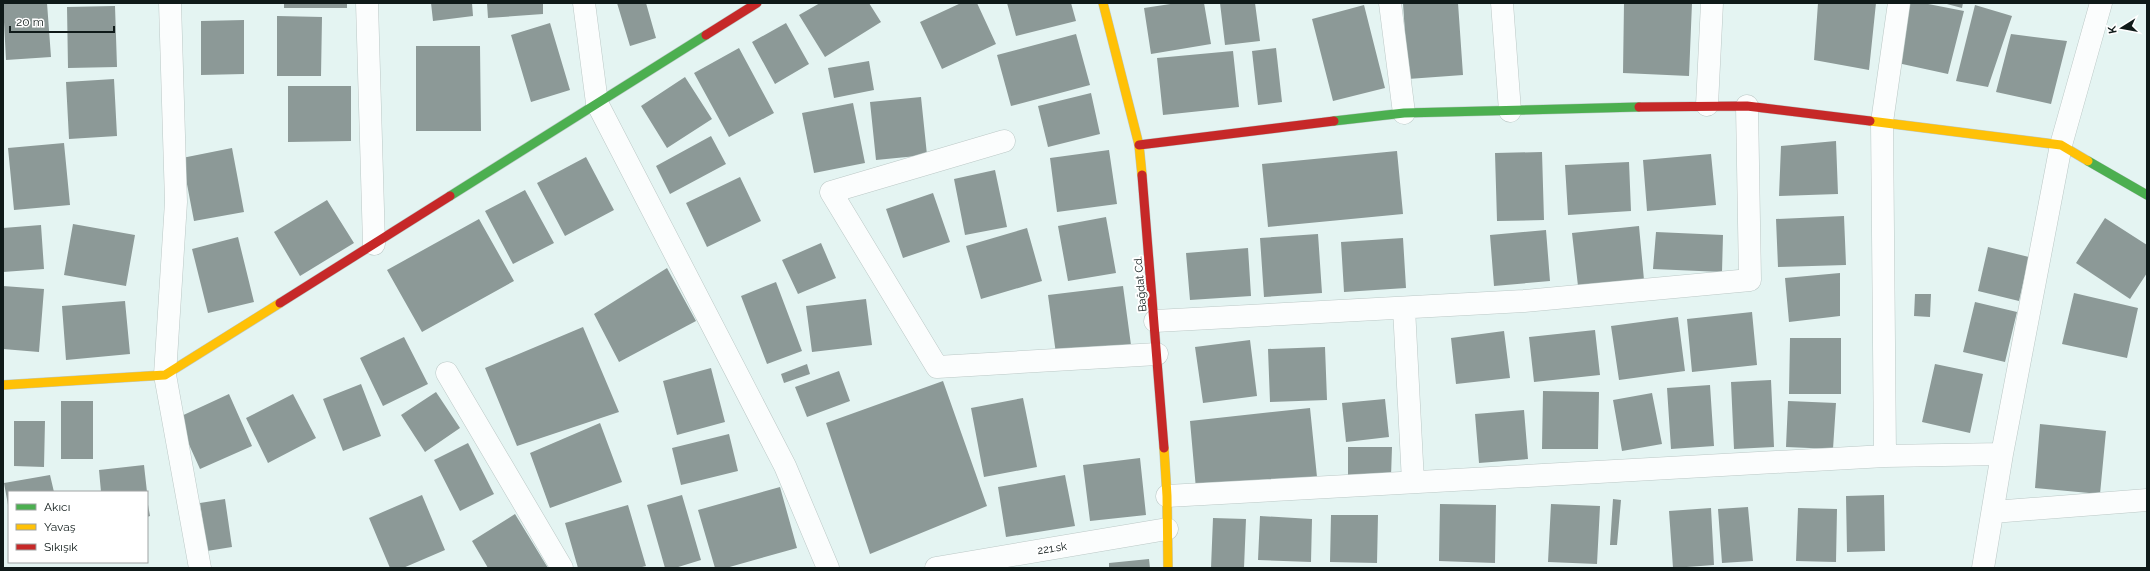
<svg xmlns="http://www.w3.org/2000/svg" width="2150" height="571" viewBox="0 0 2150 571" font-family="Raleway,sans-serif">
	<rect width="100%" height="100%" fill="#e4f4f2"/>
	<!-- building -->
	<path fill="#8c9997" d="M3 3H47L51 57 6 60Z
		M284 3H347V8H284Z
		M431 3H472L473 16 433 21Z
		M487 3H543V14L488 18Z
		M617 3H646L656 38 630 46Z
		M820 3H869L881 22 825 57 799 15Z
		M961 3H977L996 44 942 69 920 22Z
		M1007 3H1071L1076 21 1016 36Z
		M1177 3H1204L1211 44 1151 54 1144 8Z
		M1220 3H1255L1260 41 1225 45Z
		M1403 3H1458L1463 75 1408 79Z
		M1624 3H1692L1689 76 1623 73Z
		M1818 3H1876L1869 70 1814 60Z
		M1908 3H1923L1964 11 1948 74 1893 62Z
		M1943 3H1963L1962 8Z
		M1364 5 1385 88 1333 101 1312 19Z
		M1975 5 2012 16 1988 87 1956 81Z
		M115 6 117 67 68 68 67 7Z
		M277 16 322 17 321 76H277Z
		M244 20V74L201 75V21Z
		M550 23 570 90 531 102 511 35Z
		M786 23 809 64 775 84 752 42Z
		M1076 34 1090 85 1011 106 997 55Z
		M2011 34 2067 41 2051 104 1996 92Z
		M416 46H480L481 131H416Z
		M739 48 774 113 729 137 694 73Z
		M1276 48 1282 102 1258 105 1252 51Z
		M1233 51 1239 107 1163 115 1157 58Z
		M869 61 874 90 834 98 828 68Z
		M685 77 712 119 667 148 641 106Z
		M114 79 117 136 69 139 66 82Z
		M288 86H351V141L288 142Z
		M1091 93 1100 134 1048 147 1038 106Z
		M921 97 927 155 876 160 870 102Z
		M853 103 865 163 814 173 802 113Z
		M711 136 726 164 670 194 656 166Z
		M1836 141 1838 194 1779 196 1781 146Z
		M64 143 70 205 14 210 8 148Z
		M232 148 244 212 194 221 182 158Z
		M1109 150 1117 204 1057 212 1050 158Z
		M1397 151 1403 214 1268 227 1262 164Z
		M1542 152 1544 220 1497 221 1495 153Z
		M1711 154 1716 205 1647 211 1643 160Z
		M586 157 614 210 565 236 537 183Z
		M1629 162 1631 211 1568 215 1565 165Z
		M995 170 1007 227 965 235 954 179Z
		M740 177 761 221 707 247 686 203Z
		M525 190 554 243 513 264 485 211Z
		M933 193 950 242 903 258 886 209Z
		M327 200 354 243 300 276 274 232Z
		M1844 216 1846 265 1778 267 1776 219Z
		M1106 217 1116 273 1068 281 1058 226Z
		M2105 218 2147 245V273L2130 299 2076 263Z
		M479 219 514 281 422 332 387 270Z
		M73 224 135 235 126 286 64 275Z
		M41 225 44 269 3 272V228Z
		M1639 226 1644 280 1578 286 1572 233Z
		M1027 228 1042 281 981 299 966 246Z
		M1546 230 1550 281 1494 286 1490 235Z
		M1656 232 1723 235 1722 272 1653 269Z
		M1318 234 1322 293 1264 297 1260 238Z
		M238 237 254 302 208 313 192 249Z
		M1403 238 1406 288 1344 292 1341 242Z
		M821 243 836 278 798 294 782 260Z
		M1988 247 2029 257 2019 301 1978 291Z
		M1248 248 1251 296 1190 300 1186 253Z
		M667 268 696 321 619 362 594 314Z
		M1840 273V316L1789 322 1785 278Z
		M776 282 802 351 767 364 741 296Z
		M3 286 44 289 39 352 3 349Z
		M1123 286 1131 345 1056 354 1048 295Z
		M2074 293 2138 308 2127 358 2062 344Z
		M1915 294H1931L1930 317 1914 316Z
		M866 299 872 345 812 352 806 306Z
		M125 301 130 354 66 360 62 306Z
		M1975 302 2017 312 2005 362 1963 352Z
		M1752 312 1757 365 1692 372 1687 319Z
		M1678 317 1685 371 1619 380 1611 326Z
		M583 327 619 412 517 446 485 368Z
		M1595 330 1600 375 1534 382 1529 337Z
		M1504 331 1510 378 1456 384 1451 338Z
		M404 337 428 384 383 406 360 358Z
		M1790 338H1841V394H1789Z
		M1250 340 1257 396 1203 403 1195 347Z
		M1325 347 1327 400 1270 402 1268 349Z
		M807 364 810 374 784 383 781 374Z
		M1935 364 1983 374 1970 433 1922 422Z
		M711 368 725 422 677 435 663 381Z
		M839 371 850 401 807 417 795 387Z
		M1771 380 1774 447 1734 449 1731 382Z
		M943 381 987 506 870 554 826 423Z
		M361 384 381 436 343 451 323 399Z
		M1710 385 1714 446 1671 449 1667 388Z
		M1543 391 1599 392 1598 449H1542Z
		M436 392 460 428 425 452 401 415Z
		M1652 393 1662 444 1622 451 1613 400Z
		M229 394 252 446 200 469 177 418Z
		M293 394 316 438 268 463 246 418Z
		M1023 398 1037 467 984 477 971 408Z
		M1385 399 1389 437 1346 442 1342 403Z
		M61 401H93V459H61Z
		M1788 401 1836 403 1833 449 1786 447Z
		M1310 408 1317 477 1196 489 1190 421Z
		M1524 410 1528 459 1479 463 1475 414Z
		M14 421H45L44 467 14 466Z
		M600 423 622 482 550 508 530 453Z
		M2040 424 2106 431 2100 494 2035 488Z
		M729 434 738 471 681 485 672 448Z
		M468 443 494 494 460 511 434 460Z
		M1348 447H1392L1391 477 1348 476Z
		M1140 458 1146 515 1090 521 1083 465Z
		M144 465 147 492H101L99 470Z
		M50 475 54 492H9L8 505 4 483Z
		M1065 475 1075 526 1006 537 998 487Z
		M780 487 797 548 726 568H715L698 510Z
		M422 495 445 550 403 568H390L369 518Z
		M682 495 701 560 675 568H665L647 505Z
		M1884 495 1885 551 1847 552 1846 496Z
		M147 499 150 516 147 517Z
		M225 499 232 547 207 551 200 503Z
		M1613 499 1621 500 1617 545H1610Z
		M1440 504 1496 505 1495 563 1439 561Z
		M1551 504 1600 506 1597 564 1548 562Z
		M628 505 646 566 638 568H578L565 523Z
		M1748 507 1753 561 1722 563 1718 509Z
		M1711 508 1714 565 1673 568 1669 511Z
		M1798 508 1837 509 1836 562 1796 561Z
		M515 514 548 568H488L472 541Z
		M1331 515H1378L1377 563 1330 562Z
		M1260 516 1312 519 1311 562 1258 560Z
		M1213 518 1246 519 1244 568H1211Z
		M1149 559 1150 568H1109V563Z"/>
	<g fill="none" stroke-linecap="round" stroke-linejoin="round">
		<!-- street casing -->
		<g stroke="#bbc8c6" stroke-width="23">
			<path id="street" d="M170 3 176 202 165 375 200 568
				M367 3 374 244
				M584 3 597 103 785 466 828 568
				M1390 3 1404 113
				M1502 3 1510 111
				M1707 105 1712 3
				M1004 141 831 192 937 367 1157 354
				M1404 308 1413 482
				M1155 321 1524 301 1750 280 1747 106
				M447 373 562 568
				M1885 456 1882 122 1899 3
				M1167 496 1885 456 2002 454
				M1993 512 2147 500
				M936 568 1167 529
				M1983 568 2002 454 2061 145 2101 3"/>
		</g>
		<!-- fast casing -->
		<g stroke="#bbc8c6" stroke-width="10">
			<path id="fast" d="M1334 121 1404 113 1639 107
				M2088 161 2147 195
				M450 196 706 35"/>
		</g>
		<!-- slow casing -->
		<g stroke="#bbc8c6" stroke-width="10">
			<path id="slow" d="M1103 3 1139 145 1142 175
				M1870 121 2061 145 2088 161
				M3 385 165 375 280 303
				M1164 448 1167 496 1168 568"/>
		</g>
		<!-- jam casing -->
		<g stroke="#bbc8c6" stroke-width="10">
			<path id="jam" d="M706 35 757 3
				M1639 107 1747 106 1870 121
				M1139 145 1334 121
				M1142 175 1164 448
				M280 303 450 196"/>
		</g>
		<!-- street -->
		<use href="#street" stroke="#fbfdfd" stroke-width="22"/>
		<!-- fast -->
		<use href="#fast" stroke="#4caf50" stroke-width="9"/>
		<!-- slow -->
		<use href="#slow" stroke="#ffc107" stroke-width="9"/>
		<!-- jam -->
		<use href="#jam" stroke="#c62828" stroke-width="9"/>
	</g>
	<g text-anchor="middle" stroke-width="4" stroke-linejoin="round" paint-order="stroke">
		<!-- street labels -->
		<g font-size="11" fill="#0f1a19" stroke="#fff">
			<text transform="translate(1140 284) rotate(-95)" y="4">Bağdat Cd.</text>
			<text transform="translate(1052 548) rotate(-9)" y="4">221.sk</text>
		</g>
	</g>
	<!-- border -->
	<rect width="2150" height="571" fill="none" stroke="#0f1a19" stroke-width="8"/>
	<!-- legend -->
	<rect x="8" y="491" width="140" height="72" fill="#ffffff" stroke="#9fa3a3"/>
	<rect x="16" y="504" width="20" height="6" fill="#4caf50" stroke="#9fa3a3"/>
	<text x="44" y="511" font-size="12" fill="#0f1a19">Akıcı</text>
	<rect x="16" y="524" width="20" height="6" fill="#ffc107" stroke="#9fa3a3"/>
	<text x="44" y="531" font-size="12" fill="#0f1a19">Yavaş</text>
	<rect x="16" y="544" width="20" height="6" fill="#c62828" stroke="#9fa3a3"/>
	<text x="44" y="551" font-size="12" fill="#0f1a19">Sıkışık</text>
	<!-- north arrow -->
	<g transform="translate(2122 28) rotate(259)" stroke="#ffffff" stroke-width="3" paint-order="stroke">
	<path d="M0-3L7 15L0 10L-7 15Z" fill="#0f1a19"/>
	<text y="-6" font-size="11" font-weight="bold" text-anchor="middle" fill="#0f1a19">K</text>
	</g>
	<!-- scale -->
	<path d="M10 26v6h104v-6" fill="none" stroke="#0f1a19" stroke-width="2"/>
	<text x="16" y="26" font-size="12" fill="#0f1a19" stroke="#ffffff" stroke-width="3" paint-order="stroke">20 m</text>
</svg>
